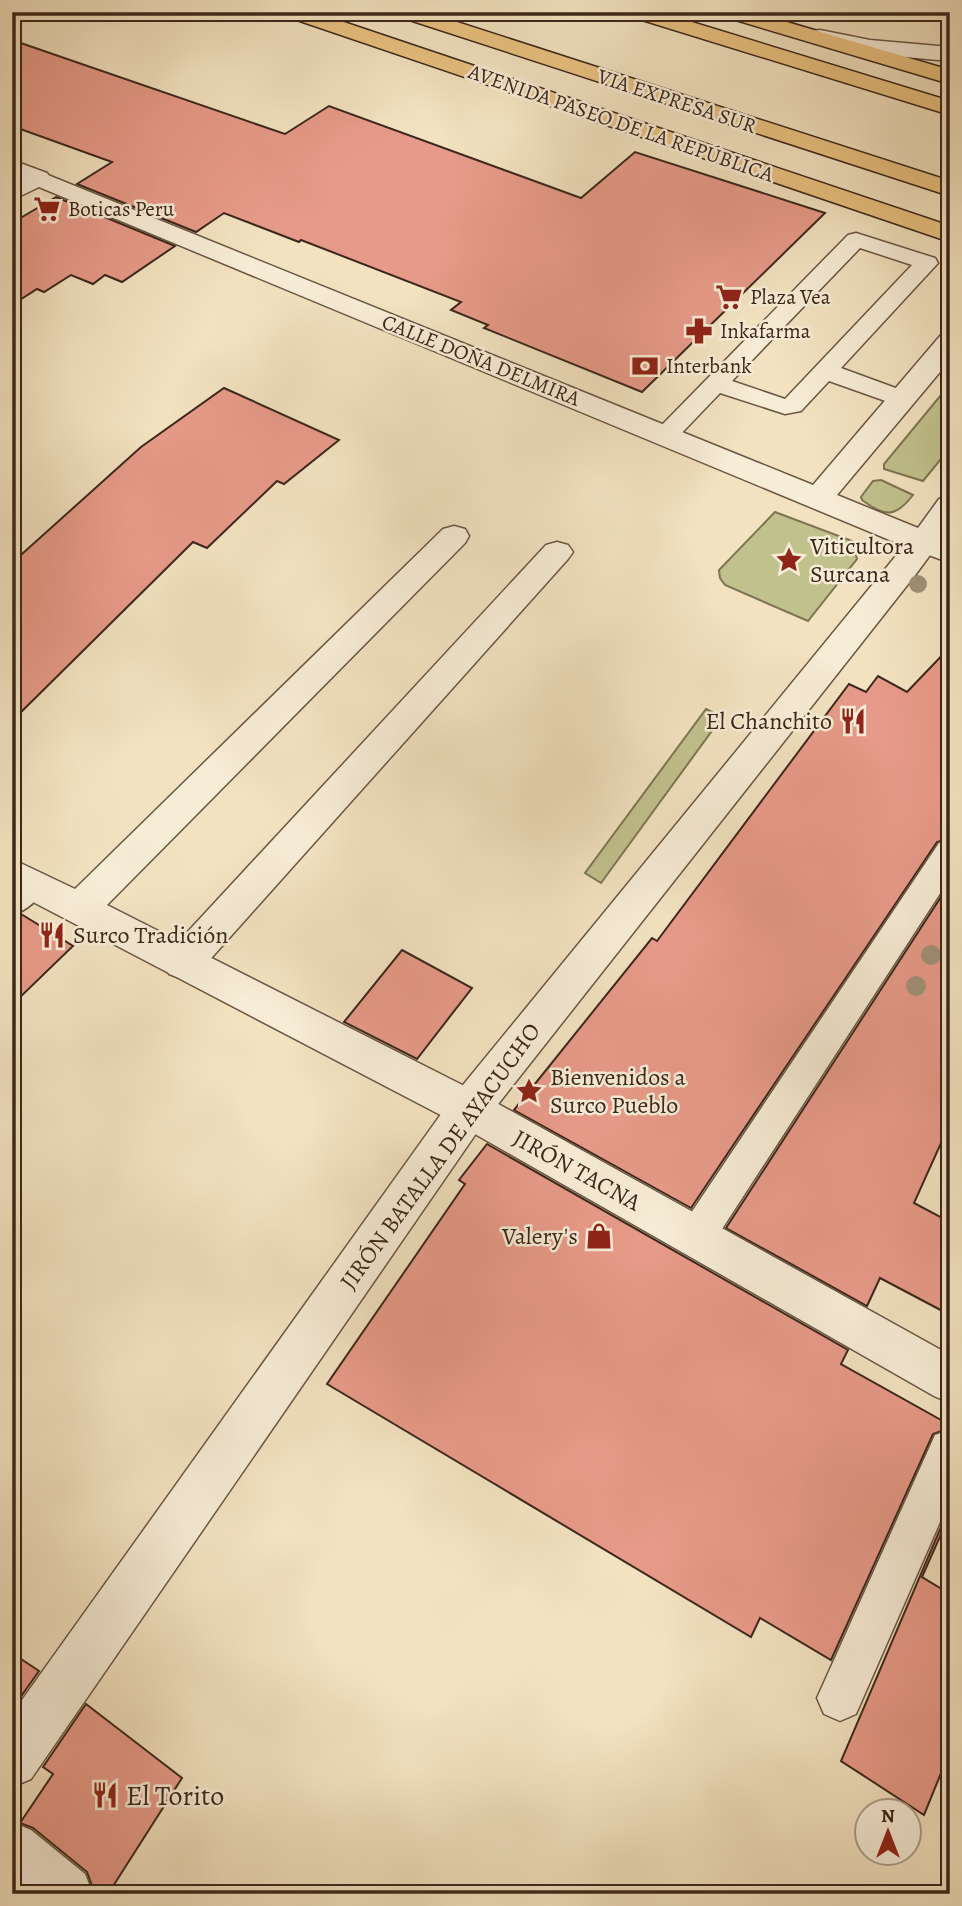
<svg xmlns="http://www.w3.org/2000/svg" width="962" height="1906" viewBox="0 0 962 1906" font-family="Alegreya,serif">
	<rect width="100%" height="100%" fill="#f2e2c0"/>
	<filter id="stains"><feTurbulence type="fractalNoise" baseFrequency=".00286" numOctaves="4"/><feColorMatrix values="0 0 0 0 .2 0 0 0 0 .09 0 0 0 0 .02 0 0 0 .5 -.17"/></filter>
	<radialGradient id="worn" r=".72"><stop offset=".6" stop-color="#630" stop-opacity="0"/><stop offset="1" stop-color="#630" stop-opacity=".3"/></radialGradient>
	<!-- green -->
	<path fill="#c1c18d" stroke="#7e7454" stroke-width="2" d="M950 384V448L923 481 884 469V464Z
		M881 480 913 495C896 517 886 518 862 500L861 497 873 481Z
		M775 512 852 541 857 559 808 621 725 585 720 578 719 570Z
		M706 709 722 717 601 883 585 873Z"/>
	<!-- building -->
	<path fill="#e79a89" stroke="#3c271b" stroke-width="2" d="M12 40 285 134 329 106 581 198 635 152 825 213 642 392 484 328 488 325 451 310 461 302 301 240 299 242 224 213 196 232 77 184 112 162 12 126Z
		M56 197 175 246 122 282 105 275 93 284 71 275 44 292 37 289 12 305V223Z
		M224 388 339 440 284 484 277 481 207 548 193 542 12 721V563L141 447Z
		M950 647V838L937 842 691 1208 514 1110 652 938 657 941 849 684 866 692 878 676 907 692Z
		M950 883V1123L914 1203 950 1222V1315L880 1278 867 1306 726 1228Z
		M21 914 73 946 12 1005V917Z
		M402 950 472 988 417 1059 344 1022Z
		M487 1144 848 1350 841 1364 950 1425V1428L933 1434 831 1660 760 1618 751 1637 327 1384 465 1184 459 1180Z
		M950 1506V1514L922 1577 950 1594V1751L924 1815 841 1761Z
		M12 1653 39 1671 12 1709Z
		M86 1704 182 1778 108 1894H95L87 1872 33 1828 20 1823 53 1774 43 1767Z"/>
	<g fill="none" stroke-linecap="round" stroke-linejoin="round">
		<!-- service casing -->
		<g stroke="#6a5644" stroke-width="3">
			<path id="service" d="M856 233 935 258 938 263 841 368 912 394 915 399 912 404 903 406 894 404 829 381 801 411 785 414 720 393 674 441 665 444 656 441 652 436 656 431 848 235ZM860 248 912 265 785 399 732 381Z
				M950 840V878L709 1249 696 1255 683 1249 677 1237 683 1225 939 843Z
				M31 871 42 875 47 884C40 898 28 910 12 915V882L20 875Z
				M950 1430V1499L856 1714 840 1721 824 1714 817 1698 935 1435Z"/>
		</g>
		<!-- pedestrian casing -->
		<g stroke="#6a5644" stroke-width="3">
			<path id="pedestrian" d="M557 542 568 545 573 552 568 559 197 974 183 979 169 974 164 963 169 952 546 545Z"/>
		</g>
		<!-- minor casing -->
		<g stroke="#6a5644" stroke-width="3">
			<path id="minor" d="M820 30 870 40 950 47V61L870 54 812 41 809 36 812 31Z
				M12 160 47 173 50 178 47 183 38 185 12 176Z
				M454 526 465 529 469 536 465 543 107 905 484 1096 950 1355V1403L934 1396 454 1122 12 891V859L75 889 443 529Z
				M924 532 950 541V563L913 549 909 542 913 535Z"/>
		</g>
		<!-- tertiary casing -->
		<g stroke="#6a5644" stroke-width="3">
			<path id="tertiary" d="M38 171 813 485 940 336 950 334V360L837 495 918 528 939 499 950 496V528L916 574 484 1122 31 1779 12 1787V1714L454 1096 904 546 39 187 12 200V183Z
				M12 1822 31 1830 85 1874 93 1894H22L12 1885Z"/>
		</g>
		<!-- primary casing -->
		<g stroke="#3c271b" stroke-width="3">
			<path id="primary" d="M282 12H314L950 226V242L285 16Z
				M719 12H753L950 70V84L722 16Z"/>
		</g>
		<!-- trunk casing -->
		<g stroke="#3c271b" stroke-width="3">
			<path id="trunk" d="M394 12H426L950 181V196L397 16Z
				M626 12H659L950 101V115L629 16Z"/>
		</g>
		<!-- service -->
		<use href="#service" fill="#f7ecd6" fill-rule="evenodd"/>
		<!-- pedestrian -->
		<use href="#pedestrian" fill="#f7ecd6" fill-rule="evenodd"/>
		<!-- minor -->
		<use href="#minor" fill="#f7ecd6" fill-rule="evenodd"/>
		<!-- tertiary -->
		<use href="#tertiary" fill="#f7ecd6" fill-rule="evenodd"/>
		<!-- primary -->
		<use href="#primary" fill="#e9c180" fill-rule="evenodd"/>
		<!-- trunk -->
		<use href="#trunk" fill="#e9c180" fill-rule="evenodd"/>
	</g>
	<!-- trees -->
	<g fill="#a09175">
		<circle cx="918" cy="584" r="9"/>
		<circle cx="931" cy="955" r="10"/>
		<circle cx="916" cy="986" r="10"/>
	</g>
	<!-- icons -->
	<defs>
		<g id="supermarket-bare" transform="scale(2.1)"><path d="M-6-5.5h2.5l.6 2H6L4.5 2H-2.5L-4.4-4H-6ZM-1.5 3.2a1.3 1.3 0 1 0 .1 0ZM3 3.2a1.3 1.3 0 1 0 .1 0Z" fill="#8f2418" stroke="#f7ecd6" stroke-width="2.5" paint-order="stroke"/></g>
		<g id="pharmacy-bare" transform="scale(2.1)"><path d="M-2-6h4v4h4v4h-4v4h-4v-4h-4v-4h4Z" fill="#8f2418" stroke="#f7ecd6" stroke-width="2.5" paint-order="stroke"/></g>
		<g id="bank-bare" transform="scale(2.1)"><path d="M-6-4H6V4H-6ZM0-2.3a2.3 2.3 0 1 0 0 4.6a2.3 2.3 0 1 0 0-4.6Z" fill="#8f2418" stroke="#f7ecd6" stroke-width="2.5" paint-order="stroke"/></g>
		<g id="sight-bare" transform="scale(2.1)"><path d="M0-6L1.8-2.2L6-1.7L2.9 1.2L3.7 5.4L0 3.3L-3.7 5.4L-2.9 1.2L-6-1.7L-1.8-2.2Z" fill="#8f2418" stroke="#f7ecd6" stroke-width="2.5" paint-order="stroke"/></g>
		<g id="restaurant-bare" transform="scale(2.1)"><path d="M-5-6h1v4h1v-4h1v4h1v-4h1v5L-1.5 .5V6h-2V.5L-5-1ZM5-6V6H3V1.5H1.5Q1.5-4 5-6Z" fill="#8f2418" stroke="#f7ecd6" stroke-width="2.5" paint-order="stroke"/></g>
		<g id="shop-bare" transform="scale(2.1)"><path d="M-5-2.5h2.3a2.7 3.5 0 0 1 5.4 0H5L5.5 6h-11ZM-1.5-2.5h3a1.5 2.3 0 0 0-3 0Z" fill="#8f2418" stroke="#f7ecd6" stroke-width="2.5" paint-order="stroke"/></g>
	</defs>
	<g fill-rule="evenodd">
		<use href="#supermarket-bare" x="47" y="209"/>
		<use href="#supermarket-bare" x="729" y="297"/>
		<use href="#pharmacy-bare" x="699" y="331"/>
		<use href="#bank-bare" x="645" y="366"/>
		<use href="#sight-bare" x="789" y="560"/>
		<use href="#restaurant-bare" x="853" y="721"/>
		<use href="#restaurant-bare" x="52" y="935"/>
		<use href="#sight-bare" x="529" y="1091"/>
		<use href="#shop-bare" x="599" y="1236"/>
		<use href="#restaurant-bare" x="105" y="1795"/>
	</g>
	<g text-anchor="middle" stroke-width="5" stroke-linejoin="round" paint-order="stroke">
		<!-- far-street labels -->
		<g font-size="21" fill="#3c271b" stroke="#f7ecd6">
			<text transform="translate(677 101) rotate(18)" y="7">VIA EXPRESA SUR</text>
			<text transform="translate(621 123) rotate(19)" y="7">AVENIDA PASEO DE LA REPÚBLICA</text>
			<text transform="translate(481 360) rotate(22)" y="7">CALLE DOÑA DELMIRA</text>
		</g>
		<!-- far-poi labels -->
		<g font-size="21" fill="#3c271b" stroke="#f7ecd6" text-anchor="start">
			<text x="68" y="216">Boticas Peru</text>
			<text x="750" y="304">Plaza Vea</text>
			<text x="720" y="338">Inkafarma</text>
			<text x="666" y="373">Interbank</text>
		</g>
		<!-- poi labels -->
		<g font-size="24" fill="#3c271b" stroke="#f7ecd6" text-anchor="start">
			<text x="810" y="554">Viticultora<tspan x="810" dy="28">Surcana</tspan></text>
			<text x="832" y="729" text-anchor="end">El Chanchito</text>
			<text x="73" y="943">Surco Tradición</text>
			<text x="550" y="1085">Bienvenidos a<tspan x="550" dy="28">Surco Pueblo</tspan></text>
			<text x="578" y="1244" text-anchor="end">Valery's</text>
		</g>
		<!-- street labels -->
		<g font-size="24" fill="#3c271b" stroke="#f7ecd6">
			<text transform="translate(440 1156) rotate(-54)" y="8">JIRÓN BATALLA DE AYACUCHO</text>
			<text transform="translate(577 1170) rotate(29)" y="8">JIRÓN TACNA</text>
		</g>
		<!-- near-poi labels -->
		<g font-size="28" fill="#3c271b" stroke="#f7ecd6" text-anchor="start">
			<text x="126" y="1805">El Torito</text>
		</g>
	</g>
	<!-- margin -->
	<rect width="962" height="1906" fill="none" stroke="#f2e2c0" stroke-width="42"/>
	<rect x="14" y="14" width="934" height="1878" fill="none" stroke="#3c271b" stroke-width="3.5"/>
	<rect x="21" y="21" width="920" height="1864" fill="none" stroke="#3c271b" stroke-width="2"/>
	<!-- north arrow -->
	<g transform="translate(888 1832)"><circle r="33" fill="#f7ecd6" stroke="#ac9d8b" stroke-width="2"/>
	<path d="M0-5L12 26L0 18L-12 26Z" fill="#8f2418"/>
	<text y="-10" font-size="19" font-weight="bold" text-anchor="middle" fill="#3c271b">N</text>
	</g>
	<rect width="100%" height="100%" filter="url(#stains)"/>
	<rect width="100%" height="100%" fill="url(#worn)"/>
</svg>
